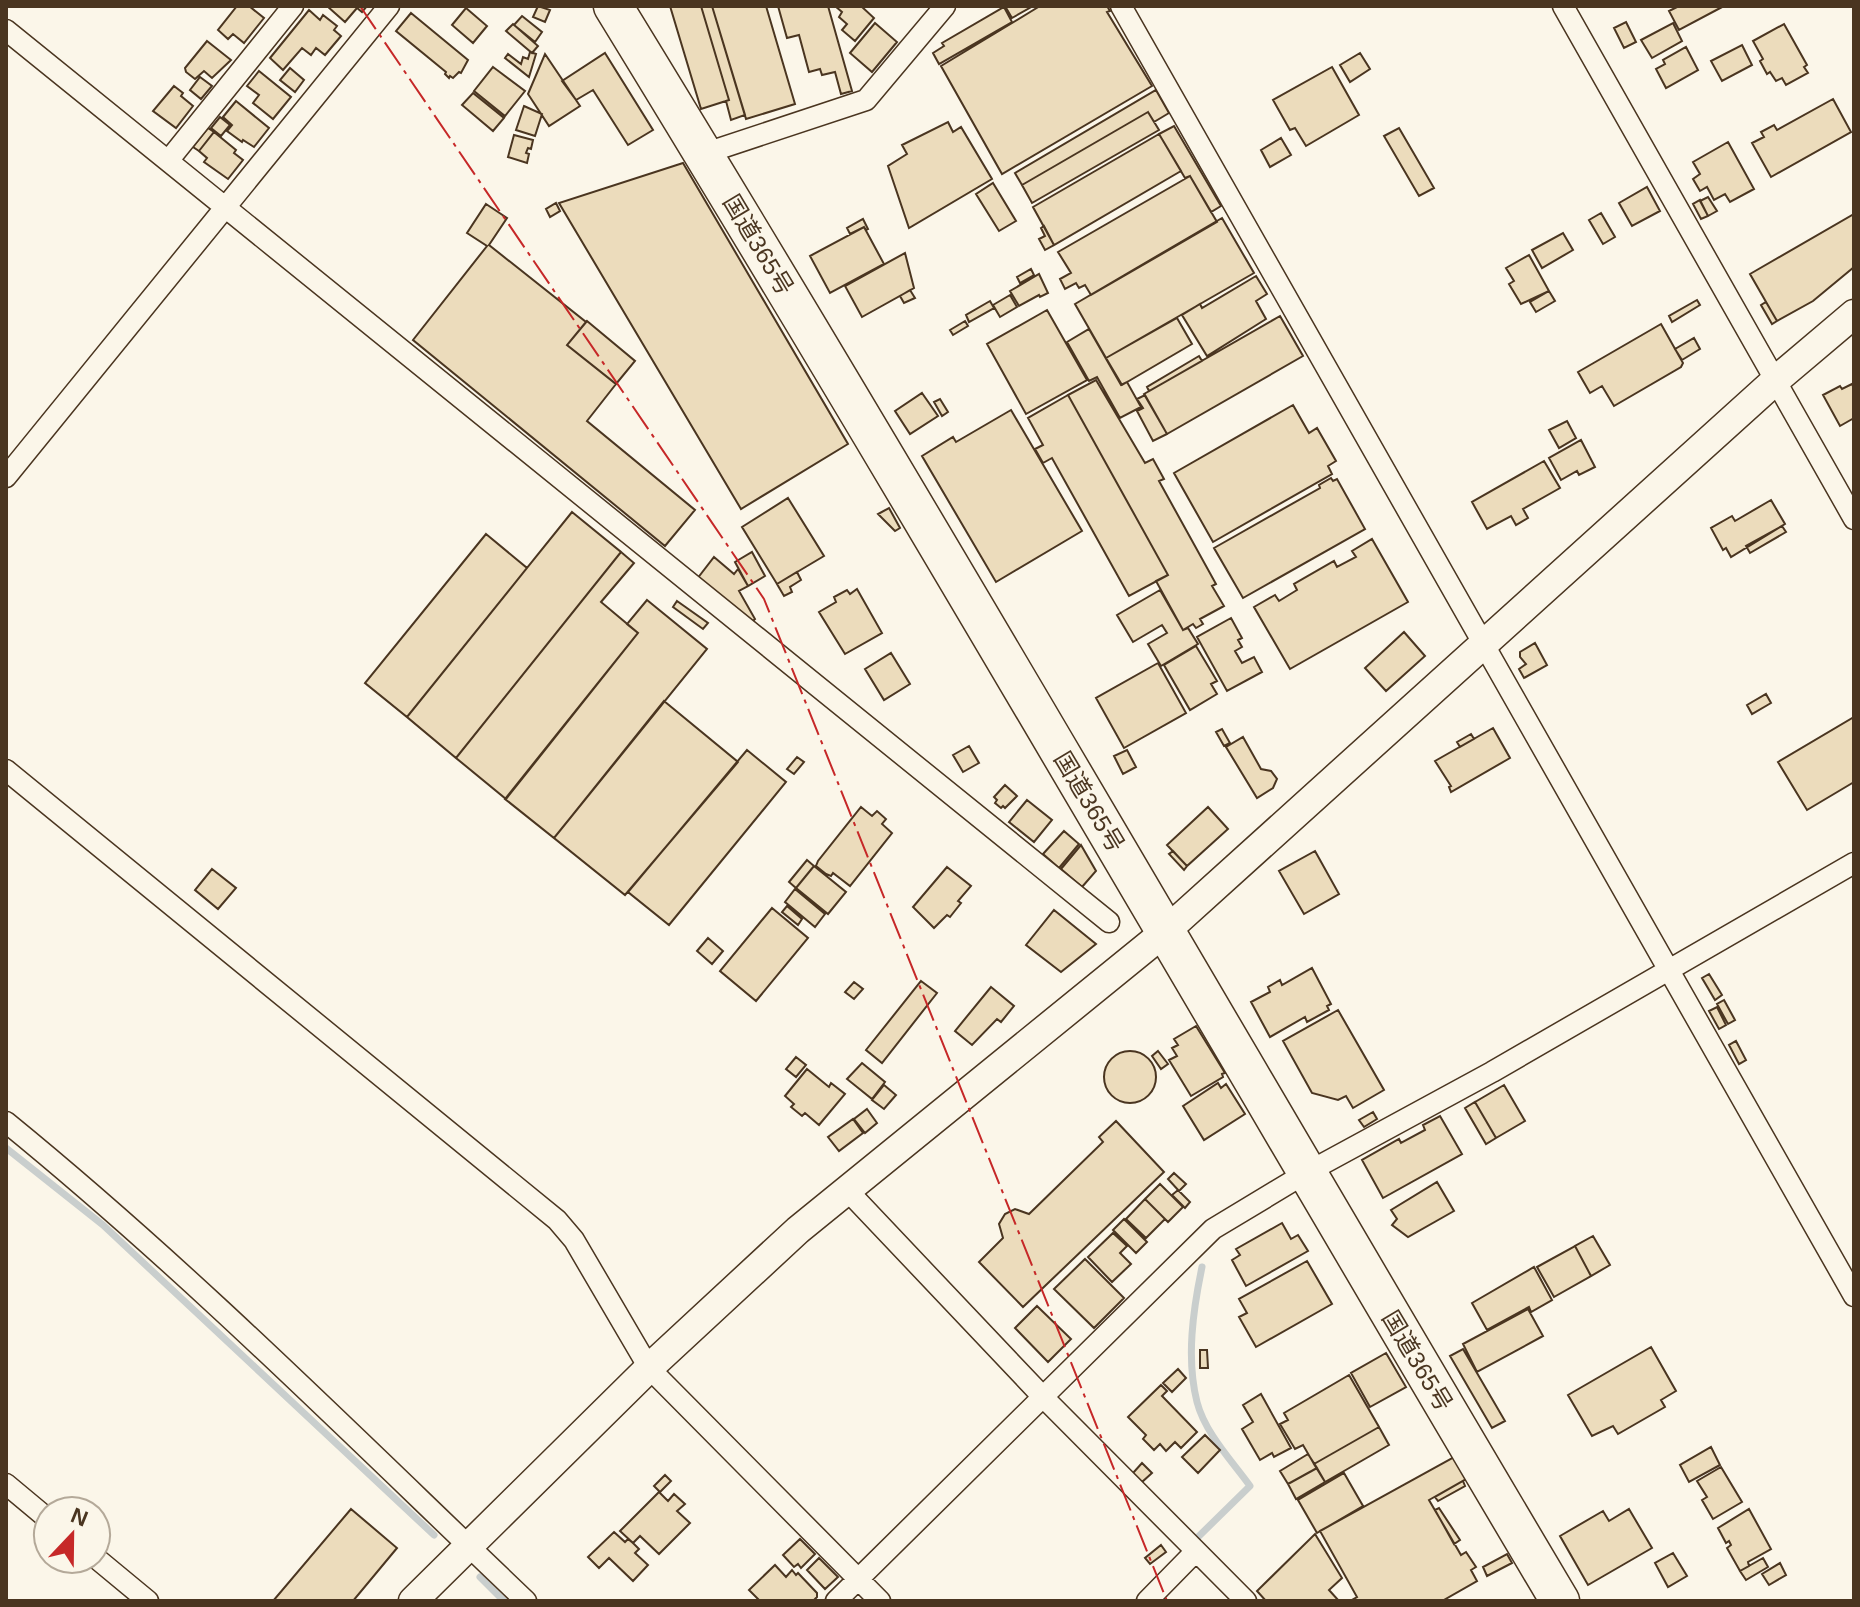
<svg xmlns="http://www.w3.org/2000/svg" width="1860" height="1607" viewBox="0 0 1860 1607" font-family="Arial,'Noto Sans JP',sans-serif">
	<rect width="100%" height="100%" fill="#fbf6e9"/>
	<g fill="none" stroke-linecap="round" stroke-linejoin="round">
		<!-- stream -->
		<path stroke="#c9cecd" stroke-width="7" d="M6 1148 103 1225 434 1535
			M1197 1538 1250 1486C1232 1461 1205 1433 1197 1402 1186 1359 1193 1310 1202 1267
			M480 1577 504 1601"/>
	</g>
	<!-- building -->
	<path fill="#ecdcbc" stroke="#4a3520" stroke-width="2" d="M237 6H249L264 18 244 43 233 34 228 39 218 30Z
		M327 6H367L362 12 357 8 345 22Z
		M538 6 550 10 545 22 533 17Z
		M670 6H701L729 100 701 109Z
		M701 6H712L745 115 731 120 726 101 729 100Z
		M712 6H766L795 104 746 119Z
		M778 6H828L852 91 841 94 835 72 822 75 820 69 809 72 799 35 787 38Z
		M835 6H861L874 18 855 41 842 30 847 24 839 17 842 12Z
		M1005 6H1033L1012 18Z
		M1040 6H1107L1110 11 1107 12 1152 86 1002 174 941 66Z
		M1679 6H1724L1679 30 1669 11Z
		M1004 7 1012 22 939 64 933 53 944 46 942 43Z
		M466 8 487 26 473 43 452 25Z
		M309 10 320 20 323 15 337 26 334 30 341 36 325 55 316 48 311 55 302 48 283 70 270 58Z
		M411 13 468 60 461 73 459 72 453 78 450 76 449 78 445 74 446 72 396 31Z
		M522 16 542 32 535 42 514 25Z
		M1626 22 1636 42 1624 48 1614 28Z
		M875 23 897 42 872 72 850 53Z
		M1673 23 1682 41 1652 58 1641 40Z
		M513 24 538 46 532 53 506 31Z
		M1784 24 1807 65 1804 67 1808 73 1786 85 1782 78 1776 81 1770 72 1767 74 1760 61 1763 59 1753 41Z
		M207 41 231 60 212 78 204 71 195 79 186 72 185 68Z
		M1742 45 1752 65 1722 81 1711 61Z
		M1686 47 1698 70 1666 88 1656 69 1665 64 1663 60Z
		M530 52 536 54 529 77 505 58 508 54 521 64 523 57 528 59Z
		M605 53 653 130 628 145 593 90 576 100 562 81Z
		M1360 53 1370 69 1350 82 1340 65Z
		M545 54 580 106 549 126 528 94Z
		M493 67 525 91 505 116 474 91Z
		M1332 67 1359 115 1306 146 1295 128 1290 130 1273 100Z
		M290 68 304 80 295 92 280 80Z
		M259 71 291 97 273 119 253 103 259 95 247 86Z
		M200 77 212 86 201 99 190 90Z
		M174 86 183 93 181 96 193 106 176 128 153 111Z
		M1156 90 1169 113 1154 122 1148 112 1022 185 1015 173Z
		M473 93 504 118 493 131 462 105Z
		M1833 99 1851 132 1771 177 1752 143 1764 137 1761 132 1774 125 1777 130Z
		M236 101 269 128 254 147 243 140 242 142 227 131 232 125 223 117Z
		M524 106 542 114 535 136 516 130Z
		M1148 112 1159 130 1032 203 1022 185Z
		M220 117 230 125 221 136 211 128Z
		M948 122 953 132 961 127 992 179 909 228 888 166 907 154 902 145Z
		M1174 126 1221 206 1211 212 1190 176 1185 178 1159 134Z
		M208 128 214 132 199 151 193 147Z
		M1399 128 1434 188 1419 196 1384 136Z
		M214 132 236 150 234 153 243 160 228 179 204 162 207 158 199 151Z
		M1159 134 1181 171 1054 245 1033 207Z
		M514 135 533 140 531 149 528 148 526 153 529 154 527 163 508 157Z
		M1281 138 1291 155 1270 167 1261 150Z
		M1728 142 1754 189 1730 202 1725 194 1714 200 1707 187 1700 191 1693 179 1700 174 1693 162Z
		M683 163 848 444 741 509 559 203Z
		M1190 176 1217 222 1091 295 1085 285 1079 288 1076 283 1065 289 1060 279 1071 273 1058 252Z
		M993 183 1016 221 999 231 976 194Z
		M1647 187 1660 211 1632 226 1619 203Z
		M1708 197 1717 211 1708 216 1700 201Z
		M1700 200 1708 216 1701 219 1693 204Z
		M556 203 560 211 550 217 546 209Z
		M486 204 507 218 489 245 586 322 567 345 616 384 587 421 695 510 665 546 413 340 487 246 467 233Z
		M1601 213 1615 237 1603 244 1589 220Z
		M1854 214V267L1813 301 1777 321 1750 274Z
		M1222 218 1254 273 1106 358 1075 304Z
		M863 219 868 229 866 230 864 227 850 234 847 228Z
		M1044 226 1054 245 1045 250 1039 239 1045 236 1041 228Z
		M864 227 884 264 830 293 810 256Z
		M1563 233 1573 250 1542 268 1532 250Z
		M905 253 914 288 862 317 845 286Z
		M1529 255 1549 291 1521 304 1509 284 1514 281 1506 268Z
		M1031 269 1034 275 1020 283 1017 277Z
		M1039 274 1048 293 1040 297 1039 295 1019 306 1010 291Z
		M1256 276 1267 294 1256 301 1266 319 1207 356 1182 315 1200 304 1202 308Z
		M910 290 915 298 904 303 900 296Z
		M1549 291 1555 301 1536 312 1530 302Z
		M1010 295 1017 307 1000 317 993 305Z
		M1697 300 1700 305 1672 322 1669 316Z
		M990 301 994 308 969 322 966 315Z
		M1766 302 1777 321 1772 324 1761 305Z
		M1047 310 1087 380 1026 414 987 344Z
		M1280 316 1303 356 1167 434 1144 394Z
		M1177 318 1192 344 1122 385 1106 358Z
		M587 321 635 361 616 384 567 345Z
		M965 321 968 326 953 335 950 330Z
		M1661 324 1683 363 1681 367 1614 406 1602 386 1590 393 1578 372Z
		M1089 329 1121 385 1127 382 1141 407 1120 418 1097 377 1089 381 1067 342Z
		M1694 338 1700 349 1682 360 1675 349Z
		M1199 356 1202 361 1149 391 1147 387Z
		M1096 380 1145 463 1153 459 1164 479 1159 481 1216 584 1212 586 1224 606 1200 619 1203 624 1196 628 1193 624 1183 630 1156 581 1168 575 1068 395Z
		M1852 384 1854 389V418L1840 426 1823 395 1840 386 1842 389Z
		M922 393 938 416 910 434 895 411Z
		M1068 395 1168 575 1129 596 1052 458 1043 463 1035 449 1043 445 1028 418Z
		M1145 395 1167 434 1153 441 1137 411 1143 408 1137 399Z
		M940 399 948 412 942 416 934 402Z
		M1293 405 1309 433 1317 428 1336 461 1328 466 1332 474 1213 542 1174 473Z
		M1011 410 1082 531 996 582 922 456 953 437 956 442Z
		M1567 421 1576 438 1559 448 1549 430Z
		M1581 440 1595 467 1579 475 1577 471 1561 480 1549 458Z
		M1544 461 1560 488 1523 509 1528 518 1516 525 1511 516 1487 529 1472 502Z
		M1331 478 1333 481 1337 479 1365 529 1243 598 1214 548 1320 488 1319 485Z
		M788 498 824 556 777 584 742 527Z
		M1771 500 1785 524 1731 557 1726 548 1723 550 1711 528 1732 516 1735 521Z
		M889 508 900 528 895 531 878 514Z
		M572 512 621 552 456 758 407 717Z
		M1782 526 1786 532 1750 553 1746 546Z
		M486 534 527 568 407 717 365 683Z
		M1372 539 1408 602 1290 669 1254 607 1275 595 1279 601 1297 590 1294 584 1334 561 1337 567 1356 557 1352 551Z
		M621 552 634 563 601 602 638 633 506 799 456 758Z
		M752 552 765 576 748 586 735 562Z
		M714 557 734 574 738 569 748 586 739 591 755 619 751 623 697 579Z
		M797 572 801 580 790 587 792 592 784 596 777 584Z
		M857 589 882 633 845 654 819 612 836 602 834 597 847 590 850 594Z
		M1160 590 1183 630 1188 628 1198 644 1161 666 1148 644 1167 633 1162 625 1133 642 1117 615Z
		M647 600 707 649 554 838 505 799 638 633 627 624Z
		M677 601 708 623 703 629 673 607Z
		M1231 618 1242 638 1238 640 1242 647 1235 651 1242 663 1254 657 1262 672 1227 691 1197 637Z
		M1404 632 1425 656 1386 691 1365 668Z
		M1535 643 1547 665 1524 678 1519 669 1526 664 1520 657V652Z
		M1196 646 1217 681 1211 684 1217 694 1190 710 1164 665Z
		M891 653 910 684 884 700 865 669Z
		M1158 663 1186 713 1124 748 1096 698Z
		M1766 694 1771 703 1752 714 1747 705Z
		M664 701 738 762 625 895 554 838Z
		M1854 717V782L1807 810 1778 762Z
		M1493 728 1510 758 1451 792 1449 787 1451 786 1435 761Z
		M1222 729 1230 743 1224 746 1216 732Z
		M1471 734 1474 739 1460 747 1457 742Z
		M1243 737 1261 769 1271 771 1277 779 1273 788 1257 798 1226 747Z
		M969 746 979 763 963 772 953 755Z
		M747 750 786 782 669 925 628 892Z
		M1127 750 1136 767 1123 774 1114 756Z
		M797 757 804 762 794 774 787 769Z
		M1005 785 1017 796 1005 808 1003 806 1001 808 995 803 997 800 994 797Z
		M1027 800 1052 820 1034 842 1009 822Z
		M861 807 872 816 877 811 886 819 882 824 892 833 850 886 833 873 831 876 826 874 816 866 818 861Z
		M1208 807 1228 829 1187 866 1167 845Z
		M1064 831 1079 844 1059 868 1043 854Z
		M1081 845 1096 871 1082 887 1061 869Z
		M1173 851 1187 866 1184 870 1169 854Z
		M1315 851 1339 894 1304 914 1279 871Z
		M807 860 814 866 796 888 789 882Z
		M814 866 846 892 828 914 796 888Z
		M947 867 971 886 958 901 961 903 950 917 947 915 934 928 913 907Z
		M212 869 236 888 218 909 195 890Z
		M795 889 825 914 815 927 785 902Z
		M787 906 802 919 798 925 782 912Z
		M772 908 808 938 756 1001 720 971Z
		M1054 910 1096 944 1061 972 1026 945Z
		M708 938 723 951 712 964 697 951Z
		M1312 968 1331 1004 1327 1006 1329 1010 1307 1022 1305 1017 1270 1037 1251 1002 1270 992 1268 987 1280 980 1282 985Z
		M1709 974 1722 995 1715 1000 1702 978Z
		M921 981 937 993 882 1063 866 1050Z
		M854 982 863 989 854 999 845 992Z
		M991 987 1014 1006 1001 1022 997 1019 972 1045 955 1031Z
		M1724 1000 1735 1020 1728 1024 1717 1004Z
		M1717 1007 1726 1025 1719 1029 1709 1011Z
		M1338 1010 1384 1090 1353 1108 1346 1096 1338 1100 1312 1093 1283 1041Z
		M1196 1026 1225 1073 1222 1074 1223 1077 1191 1096 1169 1060 1177 1056 1172 1048 1178 1045 1174 1039Z
		M1736 1041 1746 1060 1739 1064 1729 1045Z
		M1158 1051 1168 1064 1161 1069 1152 1056Z
		M1104 1077a26 26 0 1 1 52 0a26 26 0 1 1-52 0Z
		M796 1057 806 1065 796 1077 786 1069Z
		M862 1063 885 1082 872 1099 847 1079Z
		M807 1069 829 1087 831 1083 845 1094 819 1125 805 1113 802 1116 791 1107 794 1104 785 1096Z
		M1218 1083 1221 1088 1226 1084 1245 1114 1204 1140 1183 1106Z
		M884 1085 896 1095 884 1109 872 1100Z
		M1504 1085 1525 1121 1496 1138 1475 1102Z
		M1475 1102 1496 1138 1486 1144 1465 1108Z
		M867 1109 877 1123 865 1133 854 1119Z
		M1373 1112 1377 1119 1364 1127 1359 1120Z
		M1440 1116 1462 1154 1383 1198 1362 1160 1399 1139 1401 1143 1425 1130 1423 1125Z
		M853 1119 863 1133 839 1151 828 1137Z
		M1116 1121 1164 1172 1023 1307 979 1262 1003 1238 999 1224 1005 1214 1015 1209 1029 1214 1103 1142 1099 1137Z
		M1174 1173 1186 1184 1179 1191 1168 1179Z
		M1437 1182 1454 1211 1408 1237 1392 1225 1397 1219 1391 1210Z
		M1160 1184 1183 1207 1168 1222 1145 1199Z
		M1178 1190 1190 1202 1185 1208 1172 1195Z
		M1145 1199 1165 1219 1146 1238 1126 1219Z
		M1124 1219 1147 1242 1136 1253 1113 1230Z
		M1282 1223 1291 1239 1298 1235 1308 1251 1246 1286 1232 1260 1240 1255 1236 1249Z
		M1113 1233 1127 1246 1120 1253 1131 1264 1112 1282 1088 1257Z
		M1593 1236 1610 1265 1591 1276 1575 1246Z
		M1575 1246 1591 1276 1554 1297 1537 1267Z
		M1085 1259 1124 1298 1094 1328 1054 1289Z
		M1307 1261 1332 1304 1256 1347 1239 1317 1247 1313 1239 1299Z
		M1534 1267 1552 1300 1531 1312 1529 1307 1487 1330 1472 1303Z
		M1037 1306 1071 1339 1048 1362 1015 1328Z
		M1528 1309 1543 1336 1477 1372 1463 1344Z
		M1651 1347 1676 1391 1661 1400 1665 1407 1618 1434 1613 1426 1592 1436 1568 1395Z
		M1463 1349 1505 1421 1492 1428 1450 1356Z
		M1200 1350H1207L1208 1368H1200Z
		M1386 1353 1406 1387 1370 1407 1351 1373Z
		M1178 1369 1186 1378 1172 1392 1163 1383Z
		M1349 1375 1379 1427 1314 1464 1303 1445 1295 1449 1280 1424 1288 1420 1284 1413Z
		M1161 1385 1167 1391 1162 1396 1197 1432 1181 1448 1175 1442 1166 1451 1160 1444 1154 1450 1143 1439 1146 1435 1128 1417Z
		M1261 1394 1291 1448 1274 1457 1272 1453 1260 1460 1242 1429 1253 1422 1243 1405Z
		M1379 1427 1389 1445 1325 1482 1314 1464Z
		M1205 1435 1220 1450 1198 1473 1182 1457Z
		M1711 1447 1720 1465 1689 1482 1680 1465Z
		M1308 1454 1317 1468 1288 1484 1280 1471Z
		M1454 1457 1466 1479 1429 1500 1461 1555 1466 1552 1476 1567 1471 1570 1477 1581 1442 1601H1350L1357 1597 1320 1531Z
		M1142 1463 1152 1473 1142 1482 1133 1473Z
		M1721 1467 1742 1502 1713 1519 1702 1500 1707 1497 1697 1481Z
		M1317 1468 1325 1482 1296 1499 1288 1484Z
		M1344 1473 1363 1506 1317 1533 1298 1500Z
		M665 1475 671 1481 660 1492 654 1486Z
		M1463 1481 1465 1486 1438 1501 1435 1497Z
		M659 1492 668 1501 674 1494 685 1504 677 1511 690 1523 659 1554 640 1536 633 1543 620 1531Z
		M1439 1508 1460 1540 1454 1544 1435 1510Z
		M351 1509 397 1548 353 1601H273Z
		M1629 1509 1652 1548 1588 1585 1560 1536 1603 1511 1609 1521Z
		M1749 1509 1771 1549 1748 1562 1749 1566 1740 1571 1727 1548 1731 1545 1729 1541 1726 1543 1718 1528Z
		M614 1532 625 1542 628 1539 633 1543 639 1549 635 1553 648 1565 633 1581 609 1558 599 1568 588 1557Z
		M1315 1534 1342 1578 1329 1590 1339 1601H1266L1257 1591Z
		M800 1539 815 1554 801 1568 798 1564 794 1567 783 1555Z
		M1161 1545 1166 1552 1150 1564 1145 1558Z
		M1673 1553 1687 1576 1668 1587 1655 1563Z
		M1507 1554 1512 1563 1487 1576 1483 1567Z
		M819 1558 838 1577 825 1589 807 1570Z
		M1763 1558 1768 1567 1746 1580 1740 1571Z
		M1780 1563 1786 1575 1769 1585 1762 1574Z
		M775 1565 786 1577 792 1570 796 1575 798 1573 817 1593V1597L813 1601H760L749 1590Z"/>
	<g fill="none" stroke-linecap="round" stroke-linejoin="round">
		<!-- street casing -->
		<g stroke="#4a3520" stroke-width="23">
			<path id="street" d="M1121 6 1854 1296
				M1563 6 1854 519
				M6 30 1109 922
				M703 154 866 100 945 6
				M168 161 293 6
				M6 477 389 6
				M6 770 557 1220 574 1240 649 1368 880 1601
				M6 1122C189 1271 355 1438 526 1601
				M847 1190 1044 1398 1246 1601
				M6 1484 48 1519
				M96 1558 148 1601
				M836 1601 1213 1229 1306 1173 1492 1072 1854 863
				M1147 1601 1196 1551"/>
		</g>
		<!-- secondary casing -->
		<g stroke="#4a3520" stroke-width="31">
			<path id="secondary" d="M413 1601 649 1368 798 1230 1166 931 1776 380 1854 314"/>
		</g>
		<!-- highway casing -->
		<g stroke="#4a3520" stroke-width="41">
			<path id="highway" d="M613 6C936 533 1244 1069 1560 1601"/>
		</g>
		<!-- street -->
		<use href="#street" stroke="#fbf6e9" stroke-width="20"/>
		<!-- secondary -->
		<use href="#secondary" stroke="#fbf6e9" stroke-width="28"/>
		<!-- highway -->
		<use href="#highway" stroke="#fbf6e9" stroke-width="38"/>
		<!-- power -->
		<path stroke="#c62828" stroke-width="2" stroke-dasharray="28 6 4 6" stroke-linecap="butt" d="M360 6 764 599 1167 1601"/>
	</g>
	<g text-anchor="middle" stroke-width="6" stroke-linejoin="round" paint-order="stroke">
		<!-- street labels -->
		<g font-size="24" fill="#4a3520" stroke="#fbf6e9">
			<text transform="translate(758 245) rotate(59)" y="8">国道365号</text>
			<text transform="translate(1089 802) rotate(59)" y="8">国道365号</text>
			<text transform="translate(1417 1361) rotate(59)" y="8">国道365号</text>
		</g>
	</g>
	<!-- border -->
	<rect width="1860" height="1607" fill="none" stroke="#4a3520" stroke-width="16"/>
	<!-- north arrow -->
	<g transform="translate(72 1535) rotate(22)"><circle r="38" fill="#fbf6e9" stroke="#b4a999" stroke-width="2"/>
	<path d="M0-6L14 30L0 20L-14 30Z" fill="#c62828"/>
	<text y="-12" font-size="22" font-weight="bold" text-anchor="middle" fill="#4a3520">N</text>
	</g>
</svg>
